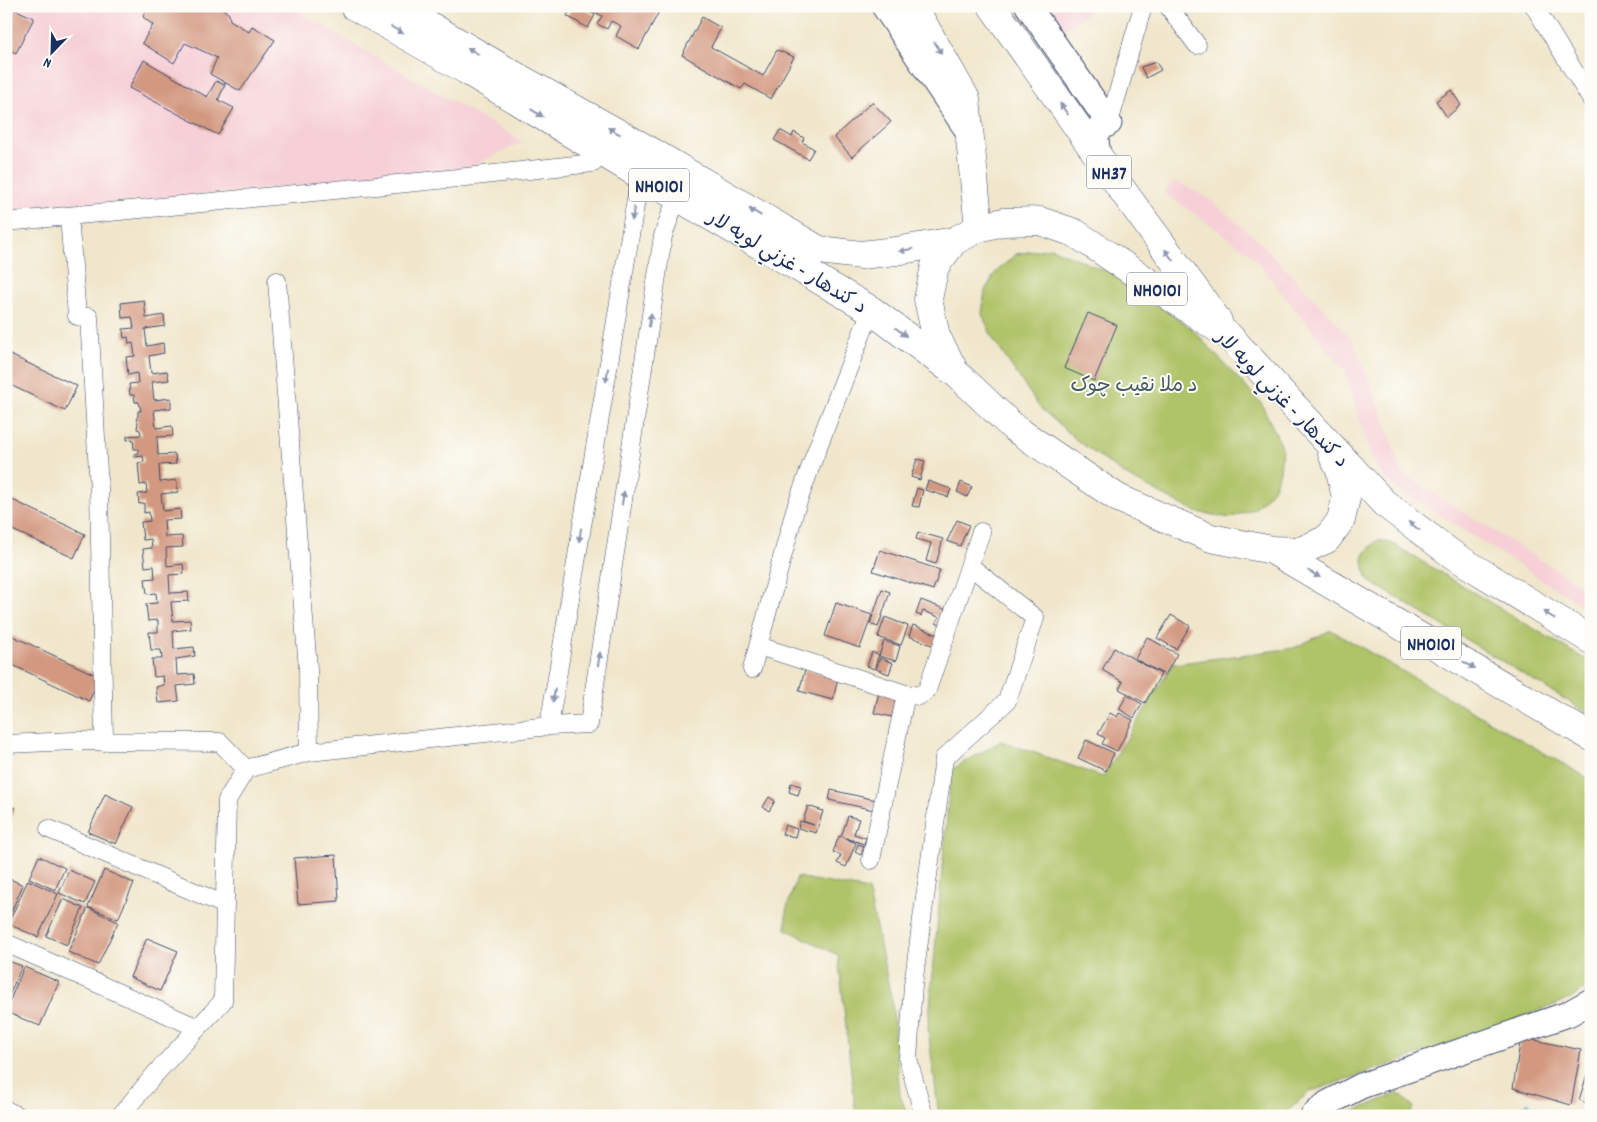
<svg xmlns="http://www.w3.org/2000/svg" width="1597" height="1122" viewBox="0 0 1597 1122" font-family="Dekko,'Playpen Sans Arabic',sans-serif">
	<rect width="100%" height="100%" fill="#fdfcf7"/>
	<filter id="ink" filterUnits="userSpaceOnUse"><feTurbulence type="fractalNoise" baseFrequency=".02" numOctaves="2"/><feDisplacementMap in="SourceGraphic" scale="10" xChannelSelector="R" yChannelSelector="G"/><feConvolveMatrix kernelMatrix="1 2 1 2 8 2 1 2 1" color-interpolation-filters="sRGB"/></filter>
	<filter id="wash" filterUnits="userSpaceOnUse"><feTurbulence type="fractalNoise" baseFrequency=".0096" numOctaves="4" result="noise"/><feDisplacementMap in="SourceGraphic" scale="20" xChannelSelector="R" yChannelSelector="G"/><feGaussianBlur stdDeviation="1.12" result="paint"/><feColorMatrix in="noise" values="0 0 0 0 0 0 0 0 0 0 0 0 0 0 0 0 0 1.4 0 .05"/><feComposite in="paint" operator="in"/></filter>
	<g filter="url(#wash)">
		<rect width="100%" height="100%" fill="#f0e6cb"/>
		<!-- built -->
		<path fill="#f6cfd7" d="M6 6H288L523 142 461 171 6 212Z
			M1049 6H1097L1065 29Z
			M1175 181 1208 198 1260 242 1353 340 1383 417 1402 473 1591 592V611L1385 480 1371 456 1345 371 1250 253 1163 192Z"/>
		<!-- green -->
		<path fill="#afc368" stroke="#657963" d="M1051 248 1113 274 1191 328 1261 403 1282 447 1280 472 1273 489 1256 508 1230 518 1197 512 1174 501 1125 475 1078 441 1040 408 993 339 982 314 985 290 996 272 1016 254Z
			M1378 540 1391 543 1591 663V715L1369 581C1360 560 1360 555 1378 540Z
			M1331 630 1591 780V986L1565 1001 1421 1054 1309 1092 1282 1116H939L928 1029 951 770 1001 741 1103 777 1173 664 1294 648Z
			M797 877 868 890 892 1001 900 1096 908 1116H856L838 955 786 929V911Z
			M1398 1093 1414 1107 1410 1116H1343Z"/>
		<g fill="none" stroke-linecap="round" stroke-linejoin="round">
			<!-- stream -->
			<path stroke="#51b1d0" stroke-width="4.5" d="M1587 1050 1591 1047
				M1515 1116 1528 1104"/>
		</g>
		<g id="blocks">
			<!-- building -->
			<path fill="#d39880" d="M6 6H16L14 9 34 18 16 53 6 48Z
				M149 6H219L229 14 230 20 249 32 252 26 275 40 240 91 210 74 217 58 207 53 185 43 174 63 142 43 153 25 143 17Z
				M573 6H578L595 15 588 28 567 16Z
				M585 6H662L639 49 616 36 621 26 611 21 607 29 597 24 602 16Z
				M702 17 721 28 711 47 763 76 777 50 794 57 771 99 745 84 741 89 682 55Z
				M144 60 207 97 216 81 225 85 218 100 234 108 218 135 129 88Z
				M1156 62 1161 70 1146 78 1141 67Z
				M1451 90 1461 105 1447 117 1436 101Z
				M872 102 891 122 852 157 834 137Z
				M780 130 792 137 794 132 804 138 802 142 814 149 808 159 774 140Z
				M144 300 146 318 164 315 165 326 145 329 147 346 163 343 164 353 149 356 151 373 167 371 169 380 152 382 154 400 171 398V408L154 410 156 428 172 426 173 436 157 437 158 455 175 454 176 464 159 465 160 482 176 480 178 492 161 494 163 511 180 509 181 519 164 520 165 537 182 536 183 547 166 548 167 566 183 564 184 574 169 575 170 593 188 592 189 601 171 602 173 621 190 620 191 629 173 631 174 649 194 647 195 656 176 659 177 675 194 674 195 684 177 686 179 701 158 703 156 687 164 685 163 676 154 677 152 659H162L161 650H151L149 632H158V620L148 621 146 604 157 603 156 593 147 594 145 579 155 578 154 566 145 567 143 549 152 548 151 539 143 540 141 522 150 521 149 512 144 513V503L139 504 138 494 147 493 146 484 140 485 138 463 144 462 143 456 134 457V454L139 453 138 449H134L133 439 127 440V436L141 435 140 430 137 429 138 422 136 420 138 416V411H141L139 402H135L134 395H130L129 384 138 383 137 373 128 375 126 357 135 356 133 343 129 344 128 337 124 338 123 329 134 328 132 317 122 318 121 303Z
				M1088 313 1117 325 1094 381 1064 368Z
				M6 353 77 386 65 411 6 383Z
				M917 459 925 461 920 480 911 477Z
				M928 481 951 489 948 497 925 490Z
				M961 482 972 487 967 497 957 492Z
				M917 488 923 490 919 507 912 506Z
				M6 497 85 534 74 558 6 527Z
				M957 520 969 525 960 546 947 541Z
				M918 532 943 539 936 564 926 561 931 543 916 539Z
				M880 550 940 570 933 590 873 571Z
				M882 589 890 592 878 627 870 624Z
				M921 600 947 610 941 625 936 623 939 617 923 611 921 616 916 614Z
				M836 603 872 615 860 648 825 636Z
				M1171 615 1190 626 1176 649 1157 638Z
				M885 617 908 626 901 645 878 637Z
				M913 625 938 635 934 646 909 636Z
				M6 633 100 677 89 701 6 662Z
				M1147 637 1177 654 1165 675 1135 659Z
				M884 641 900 646 896 661 879 656Z
				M1114 648 1161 674 1145 703 1119 689 1123 682 1102 670Z
				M872 652 879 655 874 669 867 666Z
				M880 658 893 663 889 674 876 669Z
				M805 670 838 678 833 700 799 691Z
				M879 692 897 695 892 717 874 713Z
				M1127 695 1142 704 1134 718 1119 709Z
				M1110 713 1117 717 1119 713 1133 720 1117 751 1102 744 1105 738 1098 734Z
				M1086 740 1114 753 1106 771 1078 758Z
				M791 783 801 786 798 795 789 792Z
				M831 790 876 800 874 810 829 800Z
				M105 794 133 807 116 844 88 832Z
				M769 797 775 801 769 811 763 807Z
				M6 804 15 808 6 830Z
				M808 806 823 811 816 833 798 828 800 821 814 825 803 821Z
				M848 816 859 819 854 834 866 838 864 844 843 837 856 843 846 867 837 863 841 855 833 852 839 836 841 837Z
				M785 825 797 829 795 837 782 834Z
				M858 844 864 846 861 855 855 852Z
				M336 855 339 901 298 904 294 858Z
				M39 856 65 868 55 890 29 878Z
				M69 870 95 882 85 904 59 893Z
				M104 870 134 883 118 919 88 907Z
				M6 877 23 885 6 923Z
				M28 880 58 894 38 937 8 924Z
				M63 899 83 908 67 945 46 936Z
				M88 908 118 922 98 965 68 952Z
				M147 938 178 951 160 991 130 977Z
				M6 960 22 966 6 1002Z
				M24 967 59 982 40 1026 6 1012V1009Z
				M1521 1037 1581 1050 1571 1105 1513 1088Z
				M1590 1065H1591V1105L1579 1100Z"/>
		</g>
	</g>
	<g filter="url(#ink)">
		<use href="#blocks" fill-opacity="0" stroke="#3b4a6e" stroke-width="1"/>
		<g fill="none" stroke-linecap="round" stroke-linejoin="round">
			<!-- street casing -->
			<g stroke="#3b4a6e" stroke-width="19">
				<path id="street" d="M1168 6 1197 45
					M1534 6 1591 99
					M1109 123 1143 6
					M69 216 77 316 89 317 99 489 104 742
					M6 222 448 179 593 163 604 153
					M277 281 308 669 309 752
					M759 646 906 694 919 696 927 690 981 532
					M752 669 795 510 814 457 871 310
					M549 726 640 175 643 168
					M6 744 74 741 220 742 246 769
					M49 829 225 905
					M871 860 906 694
					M6 943 198 1028
					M6 1110 18 1116
					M120 1116 156 1073 223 1001 227 800 246 769 309 752 549 726 589 724 663 236 677 196
					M924 1116 908 1059 913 985 944 758 1007 701 1035 618 970 566"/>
			</g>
			<!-- secondary casing -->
			<g stroke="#3b4a6e" stroke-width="27">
				<path id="secondary" d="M884 6 970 134
					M1028 6 1109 123 1095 132 1098 156
					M1313 1116 1328 1103 1361 1086 1568 1014 1591 1001"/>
			</g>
			<!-- highway casing -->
			<g stroke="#3b4a6e" stroke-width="29">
				<path id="highway" d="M354 6 466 70 640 175 871 310 957 374 1014 428 1118 498 1211 538 1272 550 1591 737
					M396 6 514 75 652 152 819 250 861 255 896 251 954 241 979 228 1003 222 1040 221 1075 233 1229 336 1384 503 1453 555 1591 640
					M913 6 966 99 979 228
					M992 6 1115 180 1218 321
					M952 366 936 336 928 299 935 266 954 241
					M1272 550 1301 551 1327 539 1341 520 1346 498 1340 470 1332 454"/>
			</g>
			<!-- street -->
			<use href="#street" stroke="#fff" stroke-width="18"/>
			<!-- secondary -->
			<use href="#secondary" stroke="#fff" stroke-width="25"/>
			<!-- highway -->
			<use href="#highway" stroke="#fff" stroke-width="28"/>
		</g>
		<!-- one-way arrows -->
		<defs><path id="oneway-solid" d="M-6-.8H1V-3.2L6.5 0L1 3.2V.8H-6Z" transform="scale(1.25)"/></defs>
		<g fill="#8d97ae">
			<use href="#oneway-solid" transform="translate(397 30) rotate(30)"/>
			<use href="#oneway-solid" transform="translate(938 48) rotate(60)"/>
			<use href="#oneway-solid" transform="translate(473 51) rotate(-150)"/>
			<use href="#oneway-solid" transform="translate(1064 109) rotate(-125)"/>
			<use href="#oneway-solid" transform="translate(537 113) rotate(31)"/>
			<use href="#oneway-solid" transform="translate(614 131) rotate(-151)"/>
			<use href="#oneway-solid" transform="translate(755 212) rotate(-149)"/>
			<use href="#oneway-solid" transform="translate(633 214) rotate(99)"/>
			<use href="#oneway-solid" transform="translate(906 250) rotate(170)"/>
			<use href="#oneway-solid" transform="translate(1169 255) rotate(-126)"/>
			<use href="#oneway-solid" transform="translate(650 320) rotate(-81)"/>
			<use href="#oneway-solid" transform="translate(901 332) rotate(37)"/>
			<use href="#oneway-solid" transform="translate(607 375) rotate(99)"/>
			<use href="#oneway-solid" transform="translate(623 498) rotate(-81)"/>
			<use href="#oneway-solid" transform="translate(1414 526) rotate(-143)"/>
			<use href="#oneway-solid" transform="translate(580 535) rotate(99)"/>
			<use href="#oneway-solid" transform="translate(1314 574) rotate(30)"/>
			<use href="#oneway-solid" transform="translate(1549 615) rotate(-148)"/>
			<use href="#oneway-solid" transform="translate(599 659) rotate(-81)"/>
			<use href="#oneway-solid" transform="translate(1469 665) rotate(30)"/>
			<use href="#oneway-solid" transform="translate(554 695) rotate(99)"/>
		</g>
	</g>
	<g text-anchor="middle" stroke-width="4" stroke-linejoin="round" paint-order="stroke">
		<!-- shield labels -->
		<g fill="#fdfcf7" stroke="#5f6c8c" stroke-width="1">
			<rect x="1086.5" y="155.5" width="45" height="33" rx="4"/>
			<rect x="629" y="168.5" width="60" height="33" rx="4"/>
			<rect x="1127" y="272.5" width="60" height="33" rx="4"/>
			<rect x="1401" y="626.5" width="60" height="33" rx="4"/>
		</g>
		<g font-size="19" font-weight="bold" fill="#1b2f5e">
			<text x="1109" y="179">NH37</text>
			<text x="659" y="192">NH0101</text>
			<text x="1157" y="296">NH0101</text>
			<text x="1431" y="650">NH0101</text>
		</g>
		<!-- street labels -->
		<g font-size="20" fill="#1b2f5e" stroke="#fdfcf7">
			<text transform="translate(788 261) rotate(31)" y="7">د کندهار - غزني لويه لار</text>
			<text transform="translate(1283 398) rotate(46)" y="7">د کندهار - غزني لويه لار</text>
		</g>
		<!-- park labels -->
		<g font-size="20" fill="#475b61" stroke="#fdfcf7">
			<text x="1134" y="391">د ملا نقيب چوک</text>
		</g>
	</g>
	<!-- margin -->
	<rect width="1597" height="1122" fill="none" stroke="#fdfcf7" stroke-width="25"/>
	<!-- north arrow -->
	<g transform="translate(52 52) rotate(203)" stroke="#fdfcf7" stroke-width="4" paint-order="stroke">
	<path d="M0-4L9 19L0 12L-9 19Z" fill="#1b2f5e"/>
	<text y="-8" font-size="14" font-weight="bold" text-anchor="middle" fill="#1b2f5e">N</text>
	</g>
</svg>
